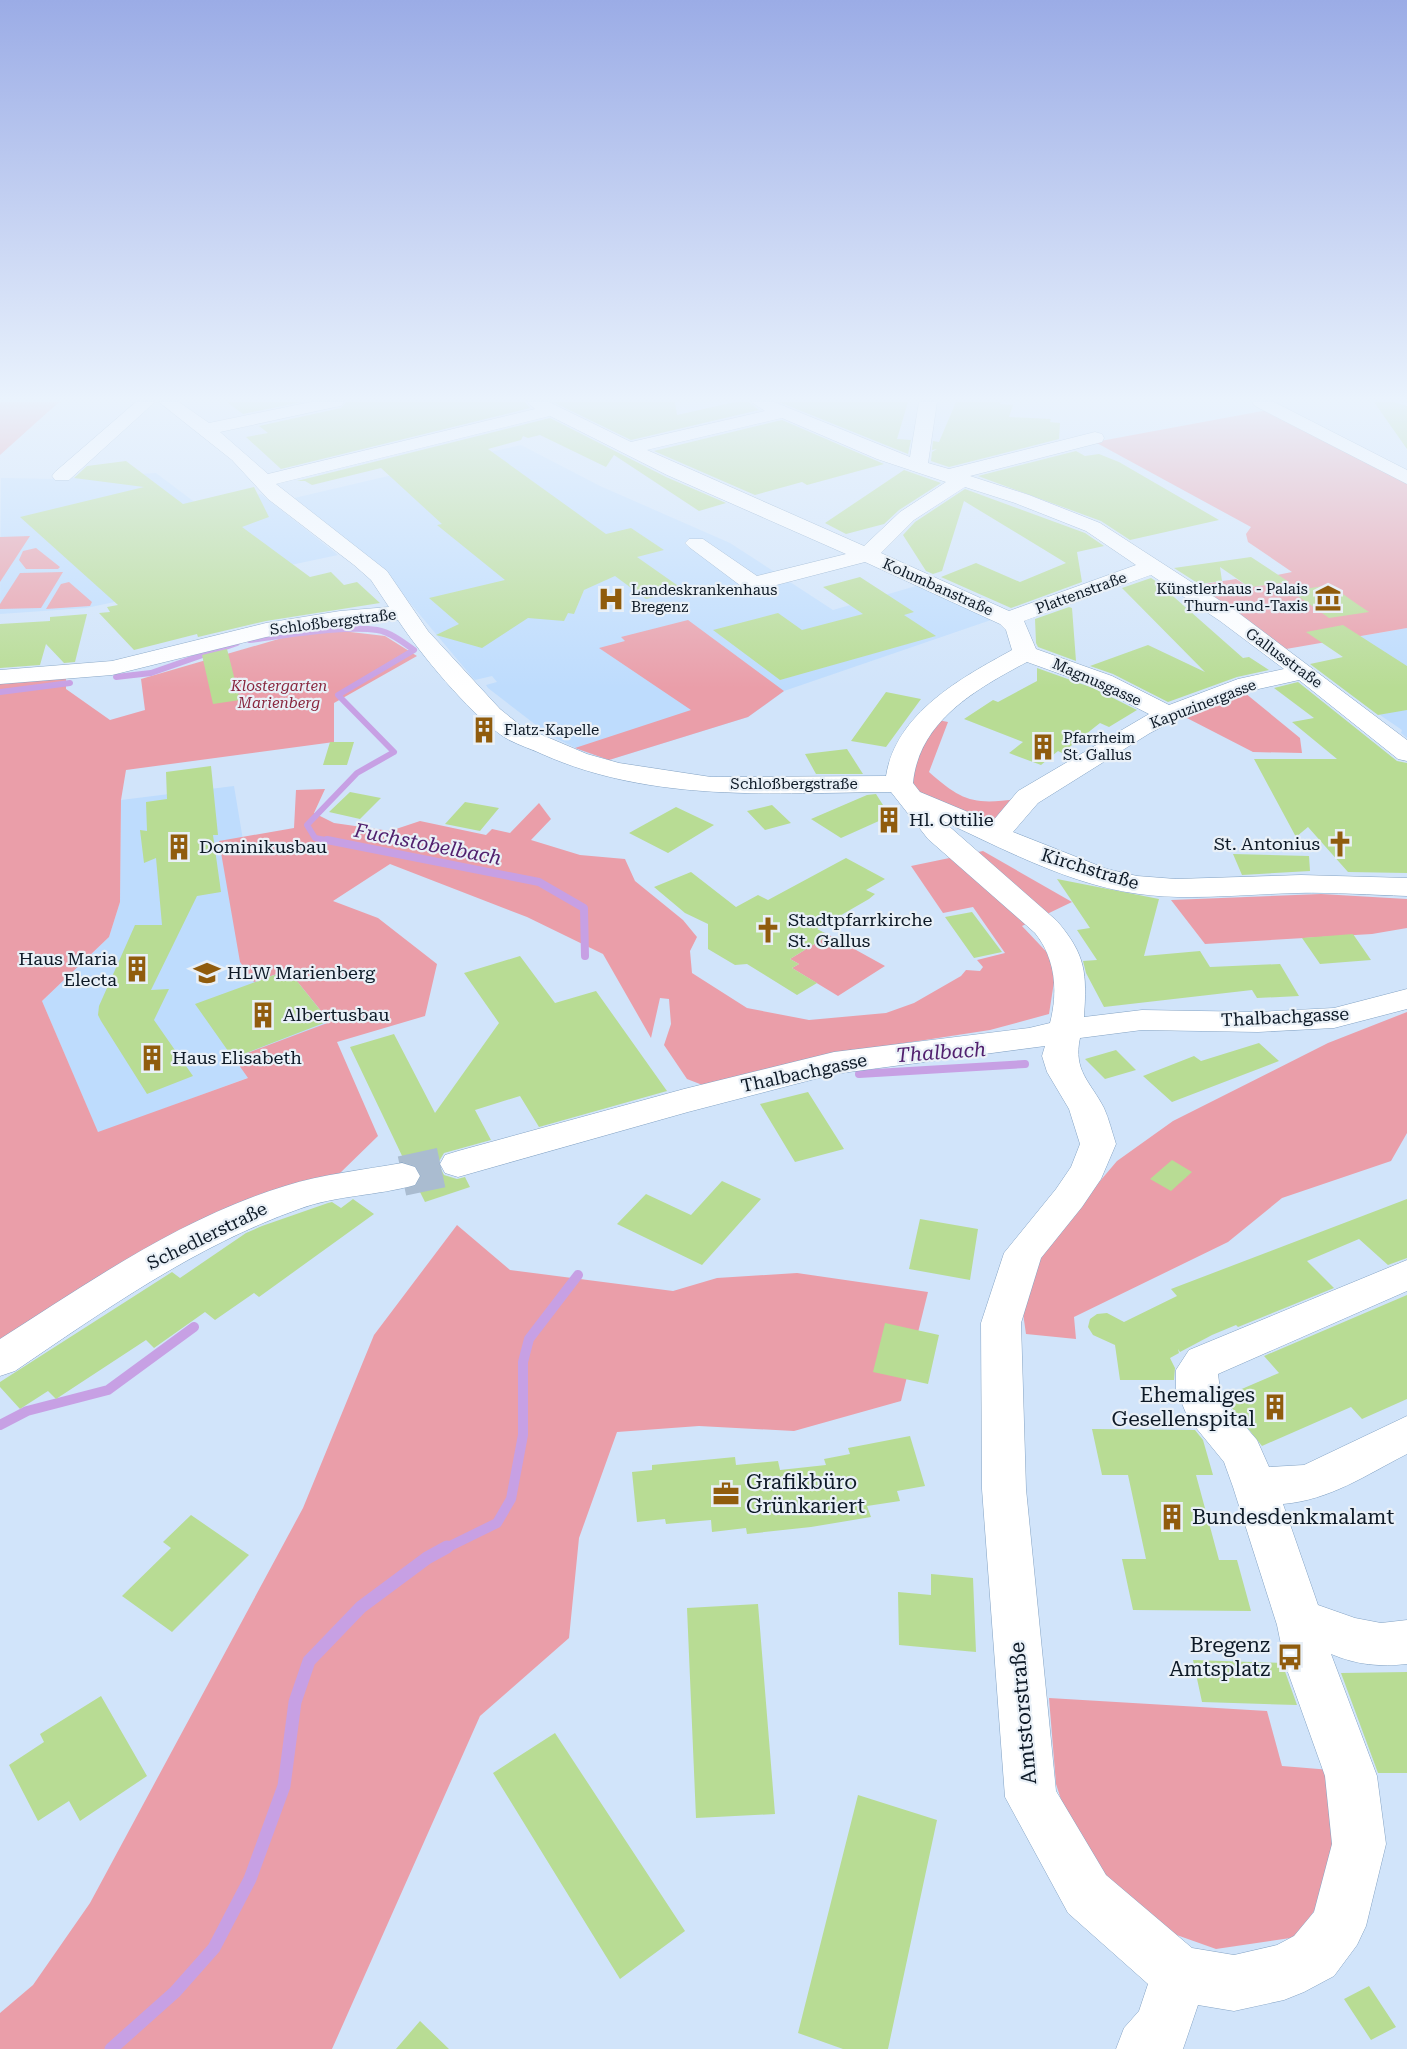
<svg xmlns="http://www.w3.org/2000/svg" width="1407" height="2049" viewBox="0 0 1407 2049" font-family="'Roboto Serif',serif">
	<rect width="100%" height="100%" fill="#d1e4fa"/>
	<!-- built -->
	<path fill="#bedcfd" d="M521 445 600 486 730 543 833 610 923 584 991 620 784 691 748 717 609 760 582 751 549 735 488 688 486 685 497 682 492 676 475 680 472 677 384 572 290 499Z
		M156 473 201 507 261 494 338 555 86 608 0 614 1 478 59 479Z
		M1407 628V738L1401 733 1402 730 1380 715 1344 639Z
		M234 786 246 858 345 1022 310 1055 98 1133 42 1001 109 937 120 902 121 800Z"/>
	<!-- green -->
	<path fill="#ea9ea9" d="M0 402H59L0 455Z
		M1268 410 1407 483V628L1286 649 1198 585 1236 579 1249 587 1286 582 1277 575 1292 572 1248 542 1246 534 1251 527 1095 442Z
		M30 536 0 582V537Z
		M36 548 60 567 58 569H26L19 560 23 551Z
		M63 572 41 608 0 609V604L20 573Z
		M69 582 92 602 90 606 46 609 61 584Z
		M688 620 784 691 748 717 609 760 575 748 691 710 599 648 625 641 621 637Z
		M333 630 385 636 417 656 334 703V742L126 770 121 800 120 902 109 937 42 1001 98 1132 248 1078 234 1058 330 1022 288 970 254 982 240 962 219 841 294 828 296 790 325 789 314 813 334 823 390 831 420 821 486 835 492 829 510 833 539 803 551 819 531 840 580 855 625 859 635 881 683 920 697 937 690 951 692 973 747 1008 809 1020 886 1013 914 1003 961 976 966 970 980 971 983 967 977 960 1005 953 973 907 943 913 911 866 983 851 1072 902 1022 926 1057 963 1049 1014 990 1030 886 1046 705 1086 687 1079 664 1045 671 1024 669 999 660 998 651 1038 603 954 527 917 390 864 333 901 378 918 437 964 425 1016 337 1042 378 1136 338 1175 0 1347V680L66 674V689L110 720 145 710 141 679 282 638Z
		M1245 693 1300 738 1302 753 1253 752 1183 716Z
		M933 719 948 722 929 772C962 801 973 805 1017 799L991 828 923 797 907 783Z
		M1321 894 1407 899V928L1372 934 1205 944 1171 900Z
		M829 935 885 966 838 996 792 968 799 964 790 959Z
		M1407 1012V1133L1391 1161 1282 1198 1228 1242 1074 1317 1076 1339 1026 1334 1021 1299 1050 1240 1117 1161 1173 1121 1328 1043Z
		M457 1225 510 1270 673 1291 717 1278 797 1273 928 1292 901 1401 794 1431 699 1426 617 1432 579 1538 569 1638 480 1716 332 2049H0V2013L33 1985 90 1903 303 1508 374 1335Z
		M1049 1698 1267 1711 1282 1766 1331 1770 1338 1812 1327 1891 1297 1937 1216 1949 1157 1928 1104 1880 1072 1834 1056 1784Z"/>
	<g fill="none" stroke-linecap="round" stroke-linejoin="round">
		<!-- stream-far3 -->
		<path stroke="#c7a0e4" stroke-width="6" d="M249 640C283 636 344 625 377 630 390 632 403 642 414 650L338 695 394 752 357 773 307 825 315 838 335 842
			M116 677 151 673 237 643
			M0 692 70 683"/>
		<!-- stream-far2 -->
		<path stroke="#c7a0e4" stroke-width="8" d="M327 840 539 882 584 908 585 956
			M859 1074 1025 1064"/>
		<!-- stream-far1 -->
		<path stroke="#c7a0e4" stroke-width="10" d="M0 1425 27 1411 108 1390 194 1327
			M444 1549 497 1523 511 1499 523 1435V1362L529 1339 578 1275"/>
		<!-- stream -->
		<path stroke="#c7a0e4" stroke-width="13" d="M111 2049 175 1992 214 1948 250 1879 284 1786 295 1702 309 1661 361 1607 427 1558 447 1547"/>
	</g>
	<!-- building -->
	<path fill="#b8dc94" d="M227 402H302L243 414Z
		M346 402H525L530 408 281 469 246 437 268 433 259 426 341 408Z
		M553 402H675L677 415 735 402H749L759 410 631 440Z
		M779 402H908L897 439 911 440 908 454Z
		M956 402H1001L1000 404 1013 405 1009 417 1051 419 1050 422 1060 423 1059 439 949 467 931 461 932 452 937 449 932 450 933 441 939 442Z
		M1374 402H1394L1407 406V449Z
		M550 418 666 477 726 503 699 511 614 455 606 467 540 435 528 438 523 436 521 440 488 449 606 534 631 528 664 550 637 557 684 590 646 599 615 576 584 590 574 614 568 613 564 621 528 618 482 648 436 635 459 624 429 598 505 580 437 525 442 524 381 468 312 485 305 481H297Z
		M782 420 884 464 807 485 802 482 755 495 654 451Z
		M1076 451 1085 456 1099 454 1119 462 1219 520 1130 540 1101 521 978 476Z
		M126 461 183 504 254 487 269 517 242 527 310 577 331 572 344 585 357 582 380 603 266 621 198 637 197 634 134 650 99 613 110 612 107 607 118 605 20 517 144 487 74 478 87 466Z
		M904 470 941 483 899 510 884 524 846 534 825 523Z
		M965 489 1085 533 1104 546 1077 552 1082 582 1011 608 941 577 976 563 1020 582 1066 563 964 501 942 571 933 574 926 571 903 535 915 522Z
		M1251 557 1289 582 1249 587 1220 567 1222 581 1199 584 1174 568Z
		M860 577 914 612 904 615 936 636 780 680 713 630 778 613 802 630 863 614 823 587Z
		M1151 578 1168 589 1166 590 1243 658 1249 657 1269 670 1237 677 1168 702 1113 674 1090 666 1148 645 1205 672 1122 588Z
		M1330 585 1357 604 1369 612 1329 618 1291 591Z
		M1069 607 1072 608 1076 661 1038 647 1036 643 1035 619Z
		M87 614 75 662 64 663 46 644 40 665 0 668V624L50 621V617Z
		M1343 625 1407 666V710L1378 715 1310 664 1343 657 1306 632Z
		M227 649 240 700 213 704 202 655Z
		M1037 668 1093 688 1137 710 1109 727 1100 723 1062 753 1058 751 1041 765 1009 753 1023 742 964 719 993 700 998 702 1037 681Z
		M1298 682 1397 761 1407 763V873L1348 872 1308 827 1296 837 1254 759H1337L1292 722 1314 718 1274 688Z
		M886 692 921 699 886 747 851 741Z
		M330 742H354L347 765H323Z
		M847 749 863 774H816L805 754Z
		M211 766 218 835H213L221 892 197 896 151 990 169 989 154 1020 193 1076 147 1094 101 1021 98 1015 99 1006 135 925H162L156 858 144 863 140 830 147 831 146 802 167 799 166 772Z
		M350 792 381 798 360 819 329 812Z
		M876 794 890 816 841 838 811 819 867 795Z
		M465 802 499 808 480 831 445 824Z
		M772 805 791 823 765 830 747 811Z
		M676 807 714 825 668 853 629 833Z
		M1233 854 1309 856 1310 871 1242 875Z
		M846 858 885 879 866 890 875 894 869 899 817 929 829 935 790 959 799 964 792 968 817 983 797 995 747 964 735 965 708 949V924L685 913 654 887 691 872 736 907 758 895 768 900Z
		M1057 879 1159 899 1144 956 1200 951 1210 967 1280 964 1299 996 1257 998 1252 990 1104 1007 1086 973 1083 961 1097 960 1077 930 1090 928Z
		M972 912 1002 952 974 958 945 917Z
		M1353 934 1371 960 1320 964 1302 938Z
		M520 956 555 1003 596 991 667 1091 539 1127 520 1096 475 1110 491 1140 444 1153 438 1163 444 1175 457 1179 465 1177 470 1187 425 1202 417 1186 422 1175 416 1165 405 1162 350 1047 394 1034 435 1113 499 1023 464 973Z
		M288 970 329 1021 233 1058 195 1004Z
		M1259 1043 1279 1061 1172 1102 1143 1076 1194 1056 1201 1061Z
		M1116 1050 1136 1070 1105 1079 1085 1059Z
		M808 1092 844 1149 795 1162 760 1104Z
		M1172 1160 1192 1172 1171 1191 1150 1179Z
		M722 1181 761 1199 702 1265 617 1224 646 1194 691 1215Z
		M353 1199 374 1214 259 1297 254 1293 215 1320 205 1312 154 1348 146 1340 56 1399 48 1391 20 1409 0 1387V1382L172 1272 180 1278 246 1233 262 1226 328 1203 332 1202 341 1208Z
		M1407 1199V1258L1388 1265 1359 1239 1307 1261 1334 1288 1238 1327 1236 1325 1212 1335 1180 1352 1178 1349 1179 1353 1170 1358 1175 1368 1174 1380H1120L1115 1345 1093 1335 1088 1327 1090 1319 1097 1314 1107 1313 1124 1322 1177 1296 1171 1289Z
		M920 1219 978 1229 970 1280 909 1269Z
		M1407 1295V1399L1362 1419 1351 1407 1262 1446 1223 1397 1279 1373 1264 1356Z
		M885 1323 939 1335 928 1384 873 1372Z
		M1092 1429 1195 1430 1203 1440 1213 1475H1196L1219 1560H1237L1251 1611 1133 1610 1122 1559H1146L1128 1475H1102Z
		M910 1436 925 1486 897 1491 900 1501 867 1506 871 1517 811 1527 747 1534 746 1528 712 1532 711 1520 666 1524 665 1519 637 1522 632 1472 652 1470V1465L735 1457 736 1465 778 1461 780 1470 826 1465 824 1459 850 1454 848 1448Z
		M191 1515 249 1555 172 1632 122 1596 171 1548 163 1542Z
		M931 1574 973 1578 976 1652 899 1645 898 1592 931 1595Z
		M758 1604 775 1814 696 1818 687 1608Z
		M1193 1660 1282 1663 1297 1705 1202 1702Z
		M1407 1672V1773H1378L1341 1673Z
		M101 1696 147 1776 80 1821 69 1801 38 1821 9 1765 44 1742 40 1734Z
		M555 1733 685 1931 620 1979 493 1773Z
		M858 1795 937 1820 888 2049H843L798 2033Z
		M1369 1986 1396 2027 1371 2040 1344 1999Z
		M420 2021 449 2049H396Z"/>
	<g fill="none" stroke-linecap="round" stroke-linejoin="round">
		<!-- minor-tunnel -->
		<path stroke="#aabcd0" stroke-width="40" stroke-dasharray="40 20" stroke-linecap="butt" d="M402 1176 458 1164"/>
		<!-- minor casing -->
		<g stroke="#84a3c4" stroke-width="1">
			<path id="minor" d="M136 402H155L69 480H55L52 476 55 472Z
				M159 402H179L209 423 311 402H344L341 406 335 407 220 432 268 474 535 409 527 402H549L631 442 765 411 751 402H774L910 457 919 402H937L928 463 949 469 1095 432 1102 434 1104 438 1102 442 970 476 1029 495 1100 523 1236 611 1407 740V761L1398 759 1299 680 1254 690 1177 719 1150 733 1038 803 1013 832 1107 869 1137 876 1176 879 1301 875 1407 878V896C1371 895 1334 892 1298 893 1245 894 1191 901 1139 894 1071 885 1005 850 943 821L1057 921C1086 955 1087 973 1084 1017L1142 1010 1258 1012 1334 1008 1407 989V1009L1334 1028 1258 1032 1142 1030 1080 1038C1073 1071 1090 1081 1104 1108 1109 1119 1112 1132 1116 1144L1101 1179 1082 1207 1041 1258 1021 1323 1026 1489 1056 1791 1106 1875 1192 1948 1234 1955 1277 1945 1294 1936 1314 1912 1332 1844 1325 1776 1285 1664 1277 1625 1233 1487 1224 1462 1188 1418 1176 1389V1370L1189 1350 1407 1260V1291L1218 1374 1221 1398 1257 1440 1269 1467 1304 1465 1407 1416V1454C1366 1475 1330 1500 1283 1504L1318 1605 1355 1618 1381 1623 1407 1620V1664C1380 1667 1357 1665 1331 1654L1377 1776 1386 1844 1366 1926 1357 1945 1334 1976 1304 1992 1284 2000 1234 2011 1198 2005 1183 2049H1116L1124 2028 1139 2011 1148 1984 1068 1913 1005 1797 982 1489 981 1323 1004 1253 1056 1189 1071 1167 1080 1144 1069 1109 1047 1072 1042 1056 1045 1046 834 1074 688 1112 458 1177 445 1173 440 1164 445 1155 458 1151 684 1089 834 1052 1029 1028 1050 1023C1058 992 1056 959 1035 933L928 839 891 792C774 793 652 803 542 754 529 748 512 743 501 735 468 711 421 655 398 620L340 625 266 637 112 675 0 684V670L112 661 266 623 340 611 389 607 371 580 354 565 268 499 232 460ZM550 416 667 475 846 554 757 576 703 539H689L685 543 689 547 745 589 753 591 865 562 1000 624 1006 630 1012 650C961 678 896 713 886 776L711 777 619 763 587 754 521 726 500 709 428 631 387 571 276 484ZM782 418 877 459 946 482 900 512 864 546 647 450ZM965 487 1015 503 1086 531 1136 565 1009 611 881 553 914 520ZM1151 575 1220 621 1284 669 1238 679 1169 705 1112 676 1036 649 1024 621ZM1027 662 1094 686 1149 714 1018 791 992 822 920 792 913 783C919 721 976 689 1027 662Z
				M1252 402H1274L1407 470V484L1255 406Z
				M402 1163 415 1167 420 1176 415 1185C377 1196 336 1195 299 1209 195 1246 105 1310 15 1371L0 1376V1339C91 1281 181 1218 285 1186 323 1174 363 1170 402 1163Z"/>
		</g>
		<!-- minor -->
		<use href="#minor" fill="#fff" fill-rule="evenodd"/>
	</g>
	<!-- sky -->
	<linearGradient id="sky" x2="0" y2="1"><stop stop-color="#9bace6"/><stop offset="0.58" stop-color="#eaf3fd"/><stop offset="1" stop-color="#eaf3fd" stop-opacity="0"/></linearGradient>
	<rect width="1407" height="688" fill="url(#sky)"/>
	<!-- icons -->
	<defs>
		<g id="museum-bare" transform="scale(2.07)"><path d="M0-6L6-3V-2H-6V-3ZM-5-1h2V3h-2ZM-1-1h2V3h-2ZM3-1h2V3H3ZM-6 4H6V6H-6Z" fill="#905c0d" stroke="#e9f0f7" stroke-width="2.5" paint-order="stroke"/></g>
		<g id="hospital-bare" transform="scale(2.07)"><path d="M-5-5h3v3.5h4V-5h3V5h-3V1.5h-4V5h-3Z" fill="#905c0d" stroke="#e9f0f7" stroke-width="2.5" paint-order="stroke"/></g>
		<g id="building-bare" transform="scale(2.07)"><path d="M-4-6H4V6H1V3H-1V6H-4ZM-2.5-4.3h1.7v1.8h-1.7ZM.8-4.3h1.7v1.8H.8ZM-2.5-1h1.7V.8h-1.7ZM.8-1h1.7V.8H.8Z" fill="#905c0d" stroke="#e9f0f7" stroke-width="2.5" paint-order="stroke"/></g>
		<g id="church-bare" transform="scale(2.07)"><path d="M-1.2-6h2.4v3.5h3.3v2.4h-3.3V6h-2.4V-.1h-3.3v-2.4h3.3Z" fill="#905c0d" stroke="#e9f0f7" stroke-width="2.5" paint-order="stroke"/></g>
		<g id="school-bare" transform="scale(2.07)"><path d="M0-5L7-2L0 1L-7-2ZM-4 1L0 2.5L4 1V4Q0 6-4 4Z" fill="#905c0d" stroke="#e9f0f7" stroke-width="2.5" paint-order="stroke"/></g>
		<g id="office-bare" transform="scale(2.07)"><path d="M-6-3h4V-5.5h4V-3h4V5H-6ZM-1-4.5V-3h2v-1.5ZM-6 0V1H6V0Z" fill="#905c0d" stroke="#e9f0f7" stroke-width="2.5" paint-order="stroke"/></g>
		<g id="bus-bare" transform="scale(2.07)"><path d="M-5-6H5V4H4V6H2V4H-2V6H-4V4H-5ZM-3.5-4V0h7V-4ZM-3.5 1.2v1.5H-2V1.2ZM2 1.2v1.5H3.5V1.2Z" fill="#905c0d" stroke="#e9f0f7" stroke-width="2.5" paint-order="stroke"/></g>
	</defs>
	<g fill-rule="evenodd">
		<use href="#museum-bare" x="1328" y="598"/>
		<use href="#hospital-bare" x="611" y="599"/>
		<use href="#building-bare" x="484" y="730"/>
		<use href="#building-bare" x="1043" y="747"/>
		<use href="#building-bare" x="889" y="820"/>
		<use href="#church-bare" x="1340" y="844"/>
		<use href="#building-bare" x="179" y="847"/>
		<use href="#church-bare" x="768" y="930"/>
		<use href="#building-bare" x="137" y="969"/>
		<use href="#school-bare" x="207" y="973"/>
		<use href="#building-bare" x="263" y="1015"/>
		<use href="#building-bare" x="152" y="1058"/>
		<use href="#building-bare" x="1275" y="1407"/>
		<use href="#office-bare" x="726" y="1494"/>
		<use href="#building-bare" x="1172" y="1517"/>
		<use href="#bus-bare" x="1290" y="1657"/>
	</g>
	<g text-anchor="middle" stroke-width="4.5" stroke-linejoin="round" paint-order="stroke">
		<!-- far-street labels -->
		<g font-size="15" fill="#0e1a27" stroke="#e9f0f7">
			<text transform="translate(938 587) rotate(24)" y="5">Kolumbanstraße</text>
			<text transform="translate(1081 593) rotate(-20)" y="5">Plattenstraße</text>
			<text transform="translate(333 622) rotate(-7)" y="5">Schloßbergstraße</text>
			<text transform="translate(1284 658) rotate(36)" y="5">Gallusstraße</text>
			<text transform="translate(1097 682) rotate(24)" y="5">Magnusgasse</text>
			<text transform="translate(1203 704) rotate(-21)" y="5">Kapuzinergasse</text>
			<text x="794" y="789">Schloßbergstraße</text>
		</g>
		<!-- far-poi labels -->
		<g font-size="15" fill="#0e1a27" stroke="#e9f0f7" text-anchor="start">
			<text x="1308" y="594" text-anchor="end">Künstlerhaus - Palais<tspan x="1308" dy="17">Thurn-und-Taxis</tspan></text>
			<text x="631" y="595">Landeskrankenhaus<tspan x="631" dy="17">Bregenz</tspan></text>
			<text x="504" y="735">Flatz-Kapelle</text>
			<text x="1063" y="743">Pfarrheim<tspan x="1063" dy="17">St. Gallus</tspan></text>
		</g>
		<!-- far-park labels -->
		<g font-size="15" font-style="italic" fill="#89273f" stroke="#e9f0f7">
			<text x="279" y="691">Klostergarten<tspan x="279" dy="17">Marienberg</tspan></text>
		</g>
		<!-- poi labels -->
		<g font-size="18" fill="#0e1a27" stroke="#e9f0f7" text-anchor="start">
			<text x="909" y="826">Hl. Ottilie</text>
			<text x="1320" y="850" text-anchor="end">St. Antonius</text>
			<text x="199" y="853">Dominikusbau</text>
			<text x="788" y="926">Stadtpfarrkirche<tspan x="788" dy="21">St. Gallus</tspan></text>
			<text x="117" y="965" text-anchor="end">Haus Maria<tspan x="117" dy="21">Electa</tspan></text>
			<text x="227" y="979">HLW Marienberg</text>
			<text x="283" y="1021">Albertusbau</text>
			<text x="172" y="1064">Haus Elisabeth</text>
		</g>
		<!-- street labels -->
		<g font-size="18" fill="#0e1a27" stroke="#e9f0f7">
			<text transform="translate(1090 869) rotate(17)" y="6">Kirchstraße</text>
			<text transform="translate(1285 1017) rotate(-3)" y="6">Thalbachgasse</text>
			<text transform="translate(804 1073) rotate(-12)" y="6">Thalbachgasse</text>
			<text transform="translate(207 1236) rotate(-26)" y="6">Schedlerstraße</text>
		</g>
		<!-- water labels -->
		<g font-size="20" font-style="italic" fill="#51206e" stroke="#e9f0f7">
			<text transform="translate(428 844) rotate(11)" y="7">Fuchstobelbach</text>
			<text transform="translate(941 1052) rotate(-4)" y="7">Thalbach</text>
		</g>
		<!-- near-poi labels -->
		<g font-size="21" fill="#0e1a27" stroke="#e9f0f7" text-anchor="end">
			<text x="1255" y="1402">Ehemaliges<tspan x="1255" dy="24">Gesellenspital</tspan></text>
			<text x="746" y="1489" text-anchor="start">Grafikbüro<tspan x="746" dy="24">Grünkariert</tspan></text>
			<text x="1192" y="1524" text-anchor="start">Bundesdenkmalamt</text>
			<text x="1270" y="1652">Bregenz<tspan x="1270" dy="24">Amtsplatz</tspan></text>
		</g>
		<!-- near-street labels -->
		<g font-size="21" fill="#0e1a27" stroke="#e9f0f7">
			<text transform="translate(1023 1713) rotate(-95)" y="7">Amtstorstraße</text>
		</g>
	</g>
</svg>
